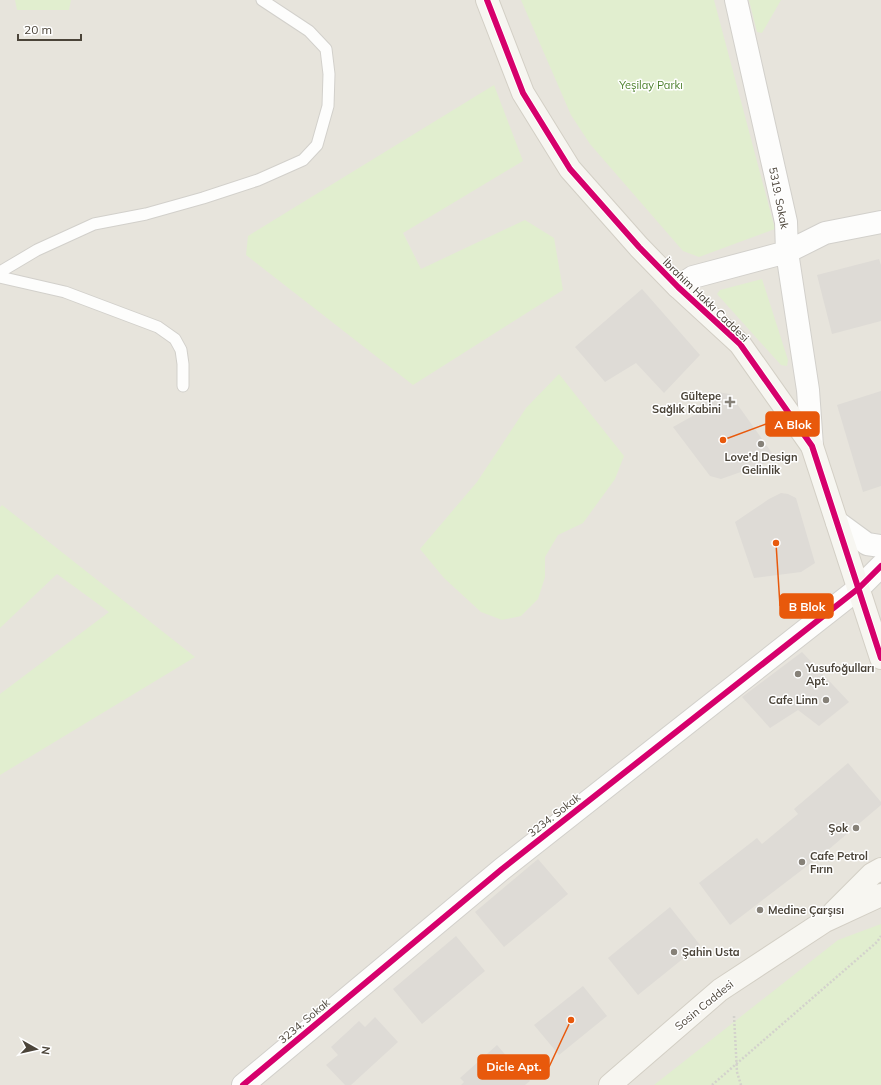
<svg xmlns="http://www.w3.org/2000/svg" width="881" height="1085" viewBox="0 0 881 1085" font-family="Mulish,sans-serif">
	<rect width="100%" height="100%" fill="#f4f2ee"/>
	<!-- residential -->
	<path fill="#e7e4dc" d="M0 0H881V1085H0Z"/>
	<!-- green -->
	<path fill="#e1eecf" d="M15 0H71L69 10H17Z
		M521 0H714L775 229 699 257 683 251 590 144 571 115Z
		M749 0H781L762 33 757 32Z
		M494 85 523 161 403 233 421 269 525 220 554 238 563 290 413 385 246 255 248 236Z
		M762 279 788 360 787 366 781 365 717 294 720 290Z
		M559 374 624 456 615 479 583 523 558 535 545 557V577L538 599 521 616 502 620 481 612 444 578 420 549 477 482 526 408Z
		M2 505 195 657 0 775V694L109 612 57 574 0 628V507Z
		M881 924V1085H654L838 940Z"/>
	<!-- building -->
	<path fill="#dedbd6" d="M879 259 881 265V321L832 334 817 275Z
		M642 289 700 355 664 393 636 363 605 382 575 347Z
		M881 391V486L863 492 837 405Z
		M717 392 730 394 772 453 766 463 721 479 710 476 673 427 698 413 700 403Z
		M781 493 788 494 796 498 815 563 801 572 754 578 735 522 769 499Z
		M802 652 849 702 819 726 798 710 770 728 742 697Z
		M848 763 881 802V805L828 850 730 925 699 883 757 838 762 844 798 814 794 809Z
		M538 859 568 894 504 947 475 912Z
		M670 907 700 945 638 995 608 958Z
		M456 936 485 971 422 1024 393 989Z
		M583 986 607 1016 559 1055 534 1025Z
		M375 1017 398 1042 351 1085H345L326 1065 338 1055 331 1047 359 1021 365 1027Z
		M497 1045 509 1059 513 1055 525 1068 522 1071 530 1081 525 1085H461L464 1082 460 1078Z"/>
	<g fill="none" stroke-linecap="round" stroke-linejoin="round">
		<!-- lane casing -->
		<g stroke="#d2d0cb" stroke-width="13">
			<path id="lane" d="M0 272 37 250 94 224 146 214 203 198 258 180 303 160 317 145 328 106 329 74 326 49 309 31 262 0
				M0 277 65 292 158 327 175 339 181 350 183 364V386"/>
		</g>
		<!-- street casing -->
		<g stroke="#d2d0cb" stroke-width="24">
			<path id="street" d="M736 0 786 222 787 252 808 390 812 446
				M678 287 693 277 787 252 825 233 881 222
				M837 522 867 544 881 546
				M243 1085 502 869 859 588 881 566"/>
		</g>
		<!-- secondary casing -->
		<g stroke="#d3cfc5" stroke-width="24">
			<path id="secondary" d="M487 0 523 93 570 169 639 247 678 287 740 344 812 446 881 658
				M834 912 872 874 881 869
				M610 1085 720 990 825 921 881 895"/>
		</g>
		<!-- path -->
		<path stroke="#d3d2cc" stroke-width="2.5" stroke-dasharray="2 2" stroke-linecap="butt" d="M734 1016 737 1072 741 1085
			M712 1085 854 962 877 942 881 936"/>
		<!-- lane -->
		<use href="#lane" stroke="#fdfdfc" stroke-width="11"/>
		<!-- street -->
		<use href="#street" stroke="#fdfdfc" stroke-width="22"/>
		<!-- secondary -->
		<use href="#secondary" stroke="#f7f6f1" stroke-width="22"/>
		<!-- cycleway casing -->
		<g stroke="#fff" stroke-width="8">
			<path id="cycleway" d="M487 0 523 93 570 169 639 247 678 287 740 344 812 446 881 658
				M243 1085 502 869 859 588 881 566"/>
		</g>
		<!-- cycleway -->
		<use href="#cycleway" stroke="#d6006c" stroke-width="6"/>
	</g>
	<!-- markers -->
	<g fill="#868178" stroke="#fff" stroke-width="1.5">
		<path d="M728 396h4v4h4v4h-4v4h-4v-4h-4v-4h4z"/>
		<circle cx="761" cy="444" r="4"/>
		<circle cx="798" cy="674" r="4"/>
		<circle cx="826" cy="700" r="4"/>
		<circle cx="856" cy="828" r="4"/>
		<circle cx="802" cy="862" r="4"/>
		<circle cx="760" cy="910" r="4"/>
		<circle cx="674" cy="952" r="4"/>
	</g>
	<g text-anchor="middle" stroke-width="3" stroke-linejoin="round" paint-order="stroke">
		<!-- park labels -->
		<g font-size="11" fill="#4a7f2a" stroke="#fff">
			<text x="651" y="89">Yeşilay Parkı</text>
		</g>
		<!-- street labels -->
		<g font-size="11" fill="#4b4439" stroke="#fff">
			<text transform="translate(779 198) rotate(79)" y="4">5319. Sokak</text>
			<text transform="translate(706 300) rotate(44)" y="4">İbrahim Hakkı Caddesi</text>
			<text transform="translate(554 815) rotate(-38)" y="4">3234. Sokak</text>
			<text transform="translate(704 1005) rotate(-39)" y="4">Sosin Caddesi</text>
			<text transform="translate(304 1021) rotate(-40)" y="4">3234. Sokak</text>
		</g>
		<!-- poi labels -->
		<g font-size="11" font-weight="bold" fill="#4b4439" stroke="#fff" text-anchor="start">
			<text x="721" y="400" text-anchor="end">Gültepe<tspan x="721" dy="13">Sağlık Kabini</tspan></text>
			<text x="761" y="461" text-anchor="middle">Love'd Design<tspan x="761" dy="13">Gelinlik</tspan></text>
			<text x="806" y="672">Yusufoğulları<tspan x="806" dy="13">Apt.</tspan></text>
			<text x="818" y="704" text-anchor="end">Cafe Linn</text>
			<text x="848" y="832" text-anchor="end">Şok</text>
			<text x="810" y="860">Cafe Petrol<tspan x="810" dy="13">Fırın</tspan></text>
			<text x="768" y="914">Medine Çarşısı</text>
			<text x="682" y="956">Şahin Usta</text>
		</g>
	</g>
	<!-- callouts -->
	<path fill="none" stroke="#e8590c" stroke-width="1.5" d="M723 440L766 424M776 543L780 606M571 1020L549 1067"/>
	<g fill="#e8590c" stroke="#fff" stroke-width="1.5">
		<circle cx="723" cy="440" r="4"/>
		<circle cx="776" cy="543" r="4"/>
		<circle cx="571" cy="1020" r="4"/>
	</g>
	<g fill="#e8590c" stroke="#e8590c" stroke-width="1.5">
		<rect x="766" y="412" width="53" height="24" rx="4"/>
		<rect x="780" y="594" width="53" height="24" rx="4"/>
		<rect x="478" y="1055" width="71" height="24" rx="4"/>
	</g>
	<g font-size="12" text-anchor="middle" font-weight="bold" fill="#fff">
		<text x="793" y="429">A Blok</text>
		<text x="807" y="611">B Blok</text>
		<text x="514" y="1071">Dicle Apt.</text>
	</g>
	<!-- north arrow -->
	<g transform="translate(36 1049) rotate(98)" stroke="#ffffff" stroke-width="3" paint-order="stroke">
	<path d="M0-3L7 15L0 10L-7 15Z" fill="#4b4439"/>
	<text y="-6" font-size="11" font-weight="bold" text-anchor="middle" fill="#4b4439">N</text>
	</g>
	<!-- scale -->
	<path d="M18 34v6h63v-6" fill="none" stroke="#4b4439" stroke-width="2"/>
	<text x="24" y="34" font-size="12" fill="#4b4439" stroke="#ffffff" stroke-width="3" paint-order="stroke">20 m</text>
</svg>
